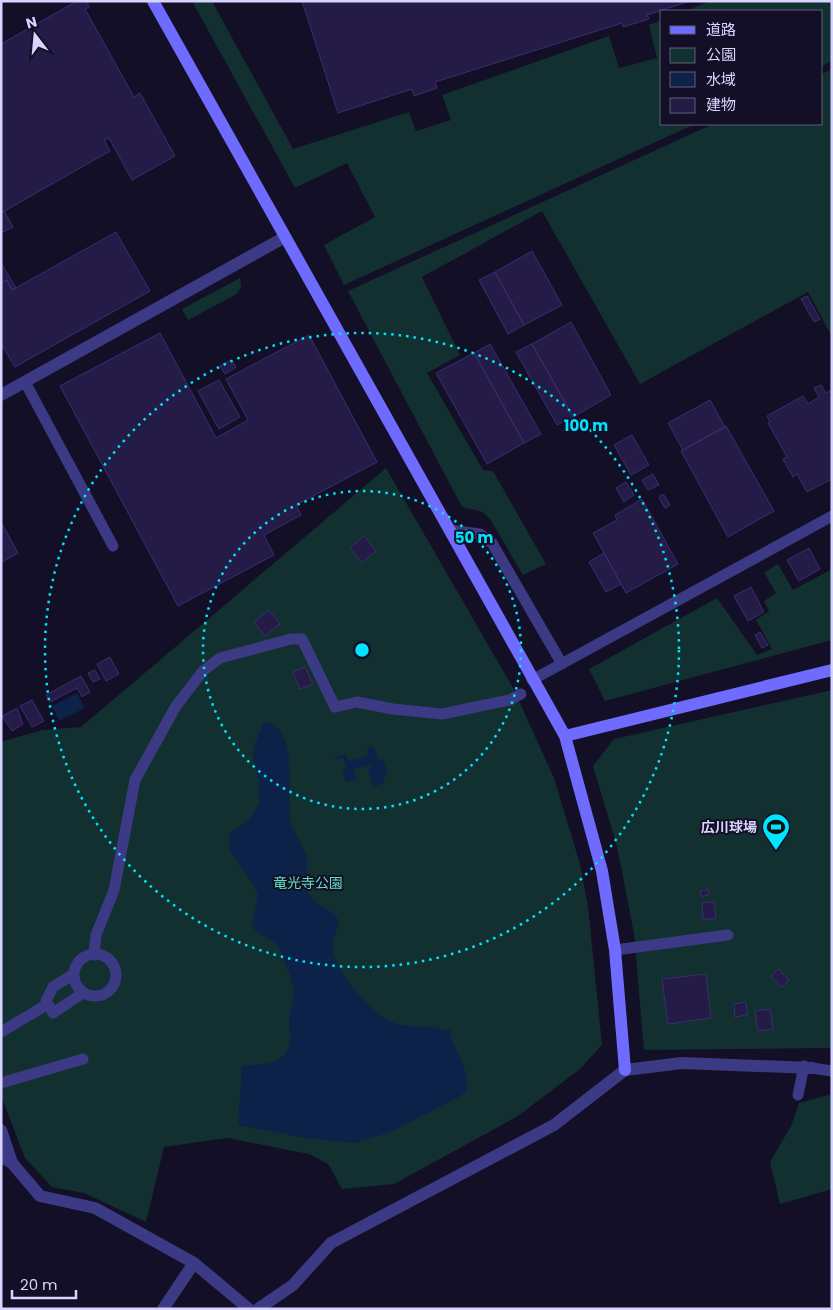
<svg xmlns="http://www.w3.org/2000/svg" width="833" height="1310" viewBox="0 0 833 1310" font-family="Poppins,'Noto Sans JP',sans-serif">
	<rect width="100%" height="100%" fill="#130f26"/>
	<!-- green -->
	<path fill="#12302f" d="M192 1H212L293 149 409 112 416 131 451 120 442 95 609 36 619 68 657 58 649 25 662 20V124H695L344 285 324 245 375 217 347 163 295 188Z
		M711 1H832V61L822 66V11H685Z
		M832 69V337L808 292 640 384 542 211 422 277 460 355 427 373 483 470 493 471 546 564 523 575 490 519 483 512 462 507 348 291 713 124H822V74Z
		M240 278 241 287 237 294 188 320 182 309Z
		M386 468 513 688 554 778 580 864 588 906 602 1045 580 1069 518 1116 394 1184 342 1189 328 1164 309 1154 227 1138 164 1147 146 1222 84 1193 52 1187 25 1158 1 1096V742L42 730 81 727Z
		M778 564 793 590 832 569V640L605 701 589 669 717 598 757 655 772 649 756 620 769 611 764 601 776 593 764 573Z
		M832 690V1048L644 1050 634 934 617 846 593 766 614 739Z
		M832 1094V1189L780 1204 770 1162 791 1126 799 1103Z"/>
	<!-- water -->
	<path fill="#0c2248" d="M77 693 85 708 59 721 52 706Z
		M266 722C270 724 276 726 279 730 297 753 286 797 291 824 294 836 305 846 307 859 309 870 303 882 308 893 315 906 332 908 339 921 337 930 332 942 333 951 336 973 375 1018 397 1024 414 1029 428 1022 445 1031L450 1029 452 1033 450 1037C459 1054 468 1072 467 1091L457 1098 390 1132 355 1143 305 1138 238 1125 242 1065C259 1065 286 1065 290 1043 291 1036 289 1028 289 1020 289 1011 294 1003 294 994 295 984 283 956 278 947 272 937 257 936 252 926L258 896 254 885 230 851 229 834 250 819 259 804V785L253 755 255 744 263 724Z
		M373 746 379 760 383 759 388 775 383 776 385 783 373 787 368 769 371 768 370 765 354 769 357 779 346 782 342 769 346 768 343 758 335 760V757L346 754 348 761 368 755 367 748Z"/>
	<!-- building -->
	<path fill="#241b47" stroke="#3b2d73" d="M77 1H86L89 7 85 9 134 97 140 93 175 156 132 180 109 138 104 140 110 151 1 213V44Z
		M302 1H690L647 15 649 19 623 27 622 23 435 82 437 88 414 96 412 89 338 113Z
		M4 211 13 227 1 233V213Z
		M116 232 150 291 15 367 1 344V284L7 280 12 290Z
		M532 251 562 305 524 325 495 272Z
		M1 263 16 288 12 290 7 280 1 284Z
		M495 272 524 325 508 334 479 280Z
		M807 296 820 319 814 322 801 299Z
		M571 322 611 395 573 417 532 344Z
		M160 333 216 438 248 420 226 379 309 335 377 462 296 505 301 515 264 535 274 555 178 606 60 386Z
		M490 344 541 434 524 443 474 353Z
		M532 344 573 417 557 425 516 352Z
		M474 353 524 443 487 464 436 373Z
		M231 360 236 367 225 374 220 366Z
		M219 380 240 417 219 429 198 391Z
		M821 385 826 393 832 390V479L807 492 797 474 793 477 783 459 787 457 768 423 770 422 767 416 803 396 808 404 819 397 814 388Z
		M710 400 725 427 683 450 668 423Z
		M726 426 774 511 728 537 681 451Z
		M632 435 649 465 631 475 614 445Z
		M653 474 659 485 648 490 642 480Z
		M626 482 634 495 624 502 616 488Z
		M661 495H664L670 505 665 508 659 498Z
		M642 499 678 564 626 593 593 533 617 520 615 515Z
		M1 522 18 553 1 563Z
		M364 536 376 551 362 563 350 548Z
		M809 548 820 569 799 581 787 560Z
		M604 553 621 584 606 592 589 562Z
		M751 587 764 612 748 621 734 596Z
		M269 610 280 624 265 636 254 622Z
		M760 632 768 645 762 648 755 635Z
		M110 657 119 674 106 681 97 664Z
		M305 667 313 684 300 689 293 672Z
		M95 670 100 679 93 682 88 673Z
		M81 676 90 692 82 697 77 688 50 702 46 695Z
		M32 700 44 721 32 727 20 706Z
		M17 708 23 724 12 731 2 716Z
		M708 889 709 894 702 897 700 891Z
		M714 902 716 918 703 920 702 903Z
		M778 969 789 980 782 987 771 977Z
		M706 974 711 1018 668 1024 662 979Z
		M746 1002 747 1015 735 1017 734 1004Z
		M770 1009 773 1029 758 1031 755 1011Z"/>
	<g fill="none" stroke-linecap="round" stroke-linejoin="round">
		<!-- lane -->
		<path stroke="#3d3a85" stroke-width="11" d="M25 382 113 546
			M449 530 480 534 492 543 562 664
			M532 680 832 516
			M615 950 728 935
			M74 975a21 21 0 1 1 42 0a21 21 0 1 1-42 0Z
			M94 955 96 935 114 890 135 780 176 706 203 671 220 658 291 639H302L335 707 357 702 393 709 442 714 510 700 521 694
			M74 974 53 987 46 1001 53 1013 83 993
			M1 1032 48 1004
			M812 1068 832 1071
			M1 1083 83 1059
			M798 1095 804 1066"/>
		<!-- street -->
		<path stroke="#3d3a85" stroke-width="12" d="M1 395 285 237
			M1 1130 12 1163
			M1 1157 12 1163 40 1196 95 1208 194 1263 249 1309
			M163 1309 194 1263
			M258 1309 293 1285 331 1243 554 1125 625 1070 682 1063 812 1068"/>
		<!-- secondary -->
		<path stroke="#6f6bff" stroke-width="12" d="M153 1 565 736 602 871 615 950 625 1070
			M565 736 832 670"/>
	</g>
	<!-- distance rings -->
	<g fill="none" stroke="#00e5ff" stroke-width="2.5" stroke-dasharray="2.5 5">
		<circle cx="362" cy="650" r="159"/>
		<circle cx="362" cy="650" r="317"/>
	</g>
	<!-- icons -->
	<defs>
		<g id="stadium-pin" transform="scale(1.4375)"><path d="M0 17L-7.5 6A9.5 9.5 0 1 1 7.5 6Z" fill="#00e5ff" stroke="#130f26"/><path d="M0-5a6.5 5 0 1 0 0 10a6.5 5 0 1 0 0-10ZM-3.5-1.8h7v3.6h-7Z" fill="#111"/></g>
	</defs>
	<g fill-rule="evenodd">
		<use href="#stadium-pin" x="776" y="827"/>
	</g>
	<g text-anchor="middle" stroke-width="4" stroke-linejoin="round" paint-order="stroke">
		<!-- poi labels -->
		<g font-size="14" font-weight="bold" fill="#d9d4ff" stroke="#130f26" text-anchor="end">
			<text x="757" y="832">広川球場</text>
		</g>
		<!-- park labels -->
		<g font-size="14" fill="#5fe0c0" stroke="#130f26">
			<text x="308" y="888">竜光寺公園</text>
		</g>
	</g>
	<circle cx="362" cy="650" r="8" fill="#00e5ff" stroke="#130f26" stroke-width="2.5"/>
	<g font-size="15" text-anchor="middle" font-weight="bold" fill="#00e5ff" stroke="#130f26" stroke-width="4" stroke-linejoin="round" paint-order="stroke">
		<text x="586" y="431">100 m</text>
		<text x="474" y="543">50 m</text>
	</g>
	<!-- border -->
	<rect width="833" height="1310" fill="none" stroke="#d9d4ff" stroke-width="5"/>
	<!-- legend -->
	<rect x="660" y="10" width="162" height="115" fill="#130f26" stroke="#625e7d"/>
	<rect x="670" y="26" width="25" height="8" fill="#6f6bff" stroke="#625e7d"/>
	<text x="706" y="35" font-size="15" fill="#d9d4ff">道路</text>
	<rect x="670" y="48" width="25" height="15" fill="#12302f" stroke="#625e7d"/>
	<text x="706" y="60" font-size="15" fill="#d9d4ff">公園</text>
	<rect x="670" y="72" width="25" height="15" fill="#0c2248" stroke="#625e7d"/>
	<text x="706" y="85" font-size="15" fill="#d9d4ff">水域</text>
	<rect x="670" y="98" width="25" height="15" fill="#241b47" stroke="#625e7d"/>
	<text x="706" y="110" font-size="15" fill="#d9d4ff">建物</text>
	<!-- north arrow -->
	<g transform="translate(35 35) rotate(344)" stroke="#130f26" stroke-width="4" paint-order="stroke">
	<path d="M0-4L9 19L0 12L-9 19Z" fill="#d9d4ff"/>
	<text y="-8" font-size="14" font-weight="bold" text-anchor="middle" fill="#d9d4ff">N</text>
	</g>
	<!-- scale -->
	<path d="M12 1290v8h64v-8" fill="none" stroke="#d9d4ff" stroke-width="2.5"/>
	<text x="20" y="1290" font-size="15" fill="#d9d4ff" stroke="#130f26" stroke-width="4" paint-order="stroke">20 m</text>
</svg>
